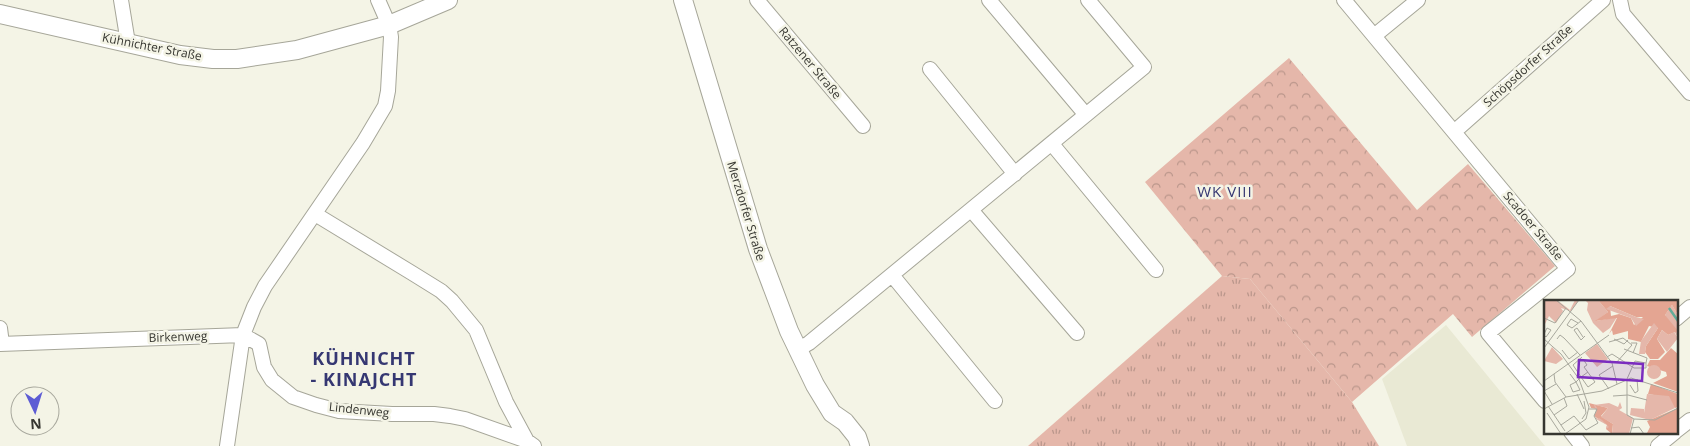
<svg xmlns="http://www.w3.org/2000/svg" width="1690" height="446" viewBox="0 0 1690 446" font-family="'Open Sans',sans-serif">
	<defs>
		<pattern id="grass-tufts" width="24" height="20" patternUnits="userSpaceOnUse" patternTransform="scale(1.25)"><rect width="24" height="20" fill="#e5b7aa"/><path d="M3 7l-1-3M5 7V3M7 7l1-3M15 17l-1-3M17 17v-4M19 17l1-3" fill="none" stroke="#ba968b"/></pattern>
		<pattern id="park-crowns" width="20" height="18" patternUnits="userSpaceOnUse" patternTransform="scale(1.25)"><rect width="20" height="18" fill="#e5b7aa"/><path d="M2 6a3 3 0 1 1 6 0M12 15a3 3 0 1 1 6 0" fill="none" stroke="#ba968b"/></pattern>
	</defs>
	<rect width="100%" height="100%" fill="#f4f4e6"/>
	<!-- built -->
	<path fill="#e9e9d4" d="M1446 325 1545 446H1407L1382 379Z"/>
	<!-- grass -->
	<path fill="url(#grass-tufts)" d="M1222 276 1250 279 1352 402 1379 446H1028Z"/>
	<!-- park -->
	<path fill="url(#park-crowns)" d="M1289 58 1417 210 1468 164 1555 266 1472 337 1453 314 1352 402 1250 279 1222 276 1145 182Z"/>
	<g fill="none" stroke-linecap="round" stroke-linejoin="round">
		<!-- minor casing -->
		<g stroke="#a6a699" stroke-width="16">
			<path id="minor" d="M121 0 128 43
				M757 0 863 126
				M989 0 1086 115
				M1344 0 1568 269 1488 333 1545 401
				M1620 0 1623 14 1690 93
				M1374 36 1418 0
				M930 69 1015 174
				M1454 132 1603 0
				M1052 144 1156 270
				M972 211 1077 333
				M315 214 412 273 441 291 452 301 476 330 506 402 527 441
				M892 275 995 401
				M1676 319 1690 307
				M0 328 2 344
				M243 335 259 344 264 367 272 380 293 397 316 405 339 411 392 414H434L450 416 465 419 527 441 534 446
				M0 344 243 335
				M797 350 809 343 1144 67 1088 0
				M1676 431 1690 420
				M1571 432 1582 446
				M227 446 243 335 254 307 265 286 363 143 385 106 388 91 391 37 389 25 378 0
				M1658 446 1675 432"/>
		</g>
		<!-- tertiary casing -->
		<g stroke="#a6a699" stroke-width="20">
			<path id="tertiary" d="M683 0 758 249 789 331 815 385 832 413 845 422 857 437 860 446
				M0 14 180 55 213 59H237L297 50 389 25 448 0"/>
		</g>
		<!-- minor -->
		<use href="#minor" stroke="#fff" stroke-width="14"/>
		<!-- tertiary -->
		<use href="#tertiary" stroke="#fff" stroke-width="18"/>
	</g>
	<g text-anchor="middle" stroke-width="5" stroke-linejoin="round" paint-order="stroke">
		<!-- street labels -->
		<g font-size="12" fill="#363630" stroke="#f4f4e6">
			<text transform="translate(152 47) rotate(11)" y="4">Kühnichter Straße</text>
			<text transform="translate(810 63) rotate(50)" y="4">Ratzener Straße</text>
			<text transform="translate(1528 66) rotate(-42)" y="4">Schöpsdorfer Straße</text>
			<text transform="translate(746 211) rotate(73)" y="4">Merzdorfer Straße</text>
			<text transform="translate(1533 226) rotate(50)" y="4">Scadoer Straße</text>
			<text transform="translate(178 337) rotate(-2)" y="4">Birkenweg</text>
			<text transform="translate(359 410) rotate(6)" y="4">Lindenweg</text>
		</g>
		<!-- quarter labels -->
		<g font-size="15" letter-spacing="1" fill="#353772" stroke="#f4f4e6">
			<text x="1225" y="197">WK VIII</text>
		</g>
		<!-- district labels -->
		<g font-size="18" font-weight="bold" letter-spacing="1" fill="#353772" stroke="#f4f4e6">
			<text x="364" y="365">KÜHNICHT<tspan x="364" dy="21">- KINAJCHT</tspan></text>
		</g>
	</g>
	<!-- overview -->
	<g transform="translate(1544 300)">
		<rect width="134" height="134" fill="#f4f4e6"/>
		<path d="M0 0H13L26 10 31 0H35L27 11 17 8 19 11 12 23 5 16 1 24ZM41 0H54L64 12 52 21 73 17 66 28 59 33 49 23 43 10 44 3ZM128 5 134 15V38L121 15ZM53 44 64 59 53 67 41 53Z" fill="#e5b7aa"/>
		<path d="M54 0H134V15L128 5 121 15 134 31 124 35 118 30 113 39 121 52 114 59H106L101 52 102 46 114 28 105 26 97 42 84 39V31L69 35 68 30 65 34 73 18 51 21 64 12ZM66 6 92 17H99L90 25 87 18 75 14 67 16ZM127 48 134 54V92L109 83 123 76 122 72 103 66 106 60H116ZM107 84 134 94V107L131 108 122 97 104 94ZM45 103 64 108 57 116 69 124 68 134 62 129 63 125 50 116 53 109 47 108ZM134 108V134L103 133 106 127 103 121Z" fill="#e4a592" fill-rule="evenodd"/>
		<path d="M103 94 125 96 131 108 106 120 100 113Z" fill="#e5b7aa"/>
		<path d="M76 102 78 108 75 110 89 118 85 134H68L69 124 57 117 64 108 51 105 53 108V113L50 116 52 118H53L54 119 55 118 58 120 65 127 62 129 67 134 62 129 63 125 52 119 50 116 53 113 50 105 65 103 74 107Z" fill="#e5b7aa"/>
		<path d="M66 6 92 17 100 19 92 26 87 18 62 9ZM110 23 114 28 102 46 101 54H95L97 41ZM118 30 124 35 130 32 134 38 123 52 113 39ZM8 47 19 59 12 64 0 61ZM103 72a7 7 0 1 1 14 0a7 7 0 1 1-14 0ZM87 108 100 109V113H106V120L86 115Z" fill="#e5b7aa"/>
		<path fill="none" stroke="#62ac99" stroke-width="2.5" d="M125 8 134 21"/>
		<path fill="none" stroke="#a8a89d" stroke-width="1" d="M12 0 37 21 68 63 73 84M0 18 11 23 22 8M34 23 27 19 23 25 28 28 37 21M0 34 3 28 7 30 2 37 0 35M39 37 33 28 30 30 37 40 41 36M0 39 17 54 35 79 45 107 42 119 21 134M13 39 16 35 20 38 36 55M70 39 80 44 84 40M65 42 79 38 88 45 72 63M87 43H93L89 53M0 48 35 0M80 49 103 58 102 63 91 61 83 79M18 50 25 59 34 52M63 57 68 54 90 68H102V63M39 59 43 65 40 67 51 82 44 87 37 77 44 72M10 74 11 82 22 97M26 74 32 82 26 85 29 92M83 79V115L90 119M0 81 65 35M86 85 91 93 94 91 93 79M65 89 55 75 69 66M29 92 36 90 32 82 37 77 29 65 38 57M33 94 40 109M69 96 84 95 103 100M8 104 0 91 12 84M4 106 21 131M0 109 22 97 58 91 87 78 134 93M3 113 17 134M10 115 23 106 20 98M38 119 42 113 40 101M17 125 30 116 42 130 54 123 50 116 53 109H45M87 128 95 127 100 134M86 134 90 119 111 120 134 108"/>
		<path fill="#7b2cbf" fill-opacity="0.15" stroke="#7b2cbf" stroke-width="2.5" d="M35 60 99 64 98 81 34 77Z"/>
		<rect width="134" height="134" fill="none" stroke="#363630" stroke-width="2.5"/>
	</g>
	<!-- north arrow -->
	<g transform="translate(35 411) rotate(176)"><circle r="24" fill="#f4f4e6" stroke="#a8a89d"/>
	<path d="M0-4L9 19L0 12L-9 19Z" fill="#5d5cd4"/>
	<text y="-8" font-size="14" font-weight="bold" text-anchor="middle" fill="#363630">N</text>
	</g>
</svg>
